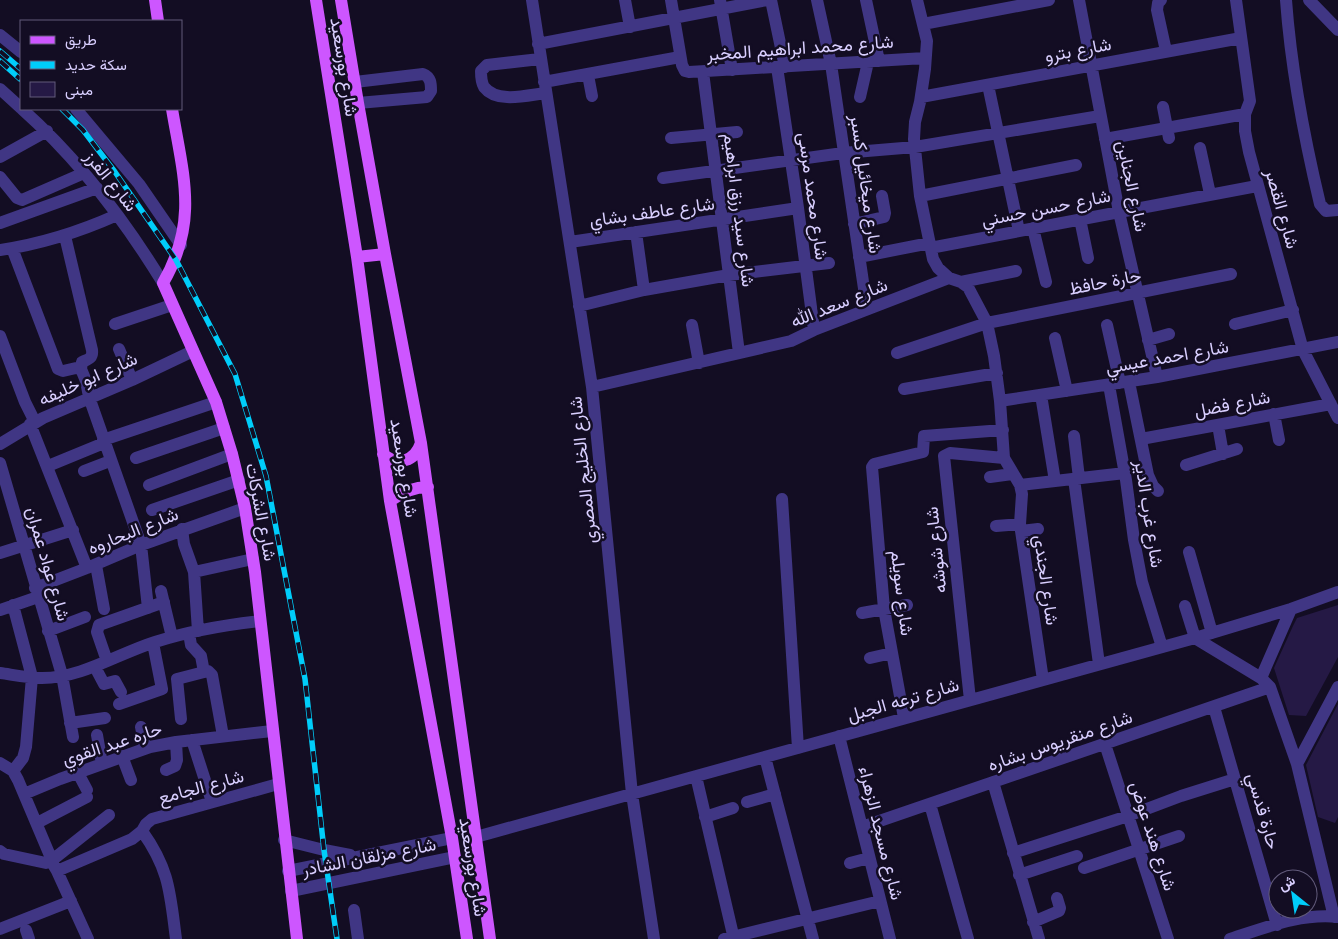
<svg xmlns="http://www.w3.org/2000/svg" width="1338" height="939" viewBox="0 0 1338 939" font-family="Poppins,Vazirmatn,sans-serif">
	<rect width="100%" height="100%" fill="#130d23"/>
	<!-- building -->
	<path fill="#251945" d="M1338 605V657L1306 716 1289 715 1274 668 1293 626 1297 618Z
		M1338 704V817L1335 823 1318 817 1306 765Z"/>
	<g fill="none" stroke-linecap="round" stroke-linejoin="round">
		<!-- minor -->
		<path stroke="#403684" stroke-width="12" d="M532 0 592 387 632 794 654 939
			M625 0 630 27
			M671 0 682 65 685 71 689 72 925 58
			M720 0 732 70
			M771 0 785 67
			M817 0 831 64 867 309
			M866 0 879 61
			M917 0 927 41 925 69 920 102 915 122 914 139 920 196 933 259 938 268 949 278 961 282 968 287 987 323 994 356 1000 401 1004 458 1020 485 1022 494 1020 524 1043 680
			M1079 0 1119 212 1157 377
			M1161 0 1158 3 1157 10 1166 51
			M1236 0 1250 101 1245 114V131L1249 152 1303 350 1338 418
			M1286 0C1291 69 1304 137 1320 204L1326 211 1338 210
			M1309 0 1338 30
			M923 24 1049 0
			M0 35 21 52
			M538 44 767 0
			M540 59 487 65 481 71C481 76 481 82 484 87 497 104 528 95 546 93
			M777 67 798 208 814 330
			M703 72 739 353
			M588 75 592 96
			M355 82 423 74C431 77 431 84 431 91L427 97 358 103
			M544 82 680 57
			M988 85 1019 231
			M0 89 21 108
			M860 97 868 62
			M921 97 1241 38
			M1163 107 1169 138
			M22 109C78 159 124 219 163 283
			M76 109 139 184 181 245
			M671 138 737 132
			M1105 139 1245 114
			M1200 148 1210 194
			M0 157 47 131
			M0 177 17 198 22 200 84 173
			M663 178 843 153 915 147 1100 116
			M920 196 1076 165
			M1080 219 1088 258
			M0 223 97 188
			M854 224 884 217 885 213 882 196
			M1033 228 1046 282
			M636 232 644 290
			M65 236 92 350C93 358 89 359 82 362L81 369 86 381 89 397 141 545 148 608
			M570 242 798 208
			M12 248 58 369 63 371 76 368 81 369
			M930 248 1257 186
			M0 250C41 244 79 232 117 215
			M859 257 930 243
			M961 282 1016 271
			M579 306 644 290 729 275 829 263
			M115 324 172 305
			M1235 324 1293 310
			M692 325 699 363
			M1107 325 1120 383
			M0 336 25 402 35 422
			M1055 338 1067 391
			M1148 340 1169 334
			M119 349 132 380
			M897 353 987 323 1231 274
			M1129 382 1148 475 1153 486 1158 491
			M1109 385 1126 480 1134 540 1142 582 1162 647
			M592 387 791 341 814 330 949 278
			M904 389 997 373
			M1041 395 1055 481
			M1000 401 1157 377 1338 342
			M1274 414 1279 440
			M30 424 87 568
			M1218 425 1223 454
			M1074 436 1079 478
			M1141 439 1331 404
			M103 440 216 402
			M0 444 43 418 132 380 193 351
			M136 458 224 428
			M0 463 62 675 73 737
			M1186 465 1237 449
			M48 466 104 443
			M84 471 110 461
			M990 477 1012 474
			M1074 479 1099 664
			M149 485 232 454
			M1020 485 1125 473
			M782 499 798 748
			M152 510 239 480
			M996 526 1020 524
			M182 529 184 544 194 572 198 631
			M1021 531 1038 529
			M1189 552 1212 633
			M0 553 73 530
			M96 565 104 609
			M194 572 253 559
			M35 588 87 568 141 545 245 508
			M161 591 172 637
			M1185 606 1195 638 1261 678 1270 687 1297 764 1334 917
			M0 610 38 597
			M862 613 907 605
			M48 631 85 617
			M189 633 191 645 201 656 204 672
			M870 658 892 653
			M107 661 97 632 99 625 164 602
			M95 667 104 684 115 681 121 692
			M0 673C14 675 28 678 42 678 82 678 117 654 155 642 189 631 224 625 260 621
			M1261 678 1291 609
			M970 700 944 456 950 453 1004 458
			M119 704 162 689 153 643
			M1214 707 1277 925
			M904 718 884 609 872 467 874 464 923 452 924 436 1003 430
			M181 719 177 679 208 671 212 675 223 736
			M70 723 105 718
			M141 727 145 748
			M97 735 102 764
			M839 736 890 939
			M192 740 212 802
			M1105 744 1168 939
			M122 756 131 780
			M765 757 813 939
			M0 763 13 771 18 780 51 858V861L46 863 4 854 0 851
			M1297 764 1338 687
			M166 770 175 766 177 760 176 742
			M13 771 23 758 26 747 32 677 13 605
			M78 773 87 790
			M696 776 734 939
			M993 782 1039 939
			M24 794 60 779 150 747 176 742 272 731
			M747 802 775 794
			M930 804 968 939
			M705 817 733 808
			M37 823 87 797
			M862 827 1270 687
			M142 831C170 870 170 894 176 939
			M476 837 1195 638 1291 609 1338 592
			M284 840 324 850 350 855
			M1013 853 1128 816 1181 796 1235 779
			M850 863 869 858
			M1084 868 1179 836
			M57 871 132 839 142 831 146 824 152 819 278 784
			M288 871 452 838
			M1019 875 1077 856
			M291 891 455 857
			M354 910 358 939
			M1033 922 1059 911 1060 908 1057 898
			M0 929 71 901
			M26 930 29 939
			M88 939 57 871 51 861 109 815
			M724 939 880 901
			M1230 939C1265 928 1300 913 1338 917"/>
		<!-- major -->
		<path stroke="#cd56ff" stroke-width="12" d="M155 0 158 21
			M316 0 357 257 390 501 452 838 467 939
			M341 0 358 103 385 254 421 443 490 939
			M172 109C183 175 199 221 163 283L216 402 232 454 245 508 255 572 297 939
			M357 257 385 254
			M383 454C398 467 415 461 421 443
			M390 501C402 492 413 487 428 487"/>
		<!-- rail casing -->
		<g stroke="#00cdfa" stroke-width="5.5">
			<path id="rail" d="M0 51 21 69
				M0 61 20 79
				M62 109 83 130 115 172 176 260 235 374 266 476 305 679 324 850 337 939"/>
		</g>
		<!-- rail -->
		<use href="#rail" stroke="#130d23" stroke-width="4" stroke-dasharray="11" stroke-linecap="butt"/>
	</g>
	<g text-anchor="middle" stroke-width="5" stroke-linejoin="round" paint-order="stroke">
		<!-- street labels -->
		<g font-size="18" fill="#d9cfff" stroke="#130d23">
			<text transform="translate(800 48) rotate(-4)" y="6">شارع محمد ابراهيم المخبر</text>
			<text transform="translate(1078 50) rotate(-11)" y="6">شارع بترو</text>
			<text transform="translate(344 67) rotate(81)" y="6">شارع بورسعيد</text>
			<text transform="translate(111 181) rotate(51)" y="6">شارع الفرز</text>
			<text transform="translate(866 184) rotate(82)" y="6">شارع ميخائيل كسبر</text>
			<text transform="translate(1132 186) rotate(78)" y="6">شارع الجناين</text>
			<text transform="translate(813 196) rotate(82)" y="6">شارع محمد مرسى</text>
			<text transform="translate(1046 208) rotate(-11)" y="6">شارع حسن حسني</text>
			<text transform="translate(1282 209) rotate(74)" y="6">شارع القصر</text>
			<text transform="translate(739 210) rotate(83)" y="6">شارع سيد رزق ابراهيم</text>
			<text transform="translate(652 212) rotate(-8)" y="6">شارع عاطف بشاي</text>
			<text transform="translate(1105 282) rotate(-11)" y="6">حارة حافظ</text>
			<text transform="translate(839 303) rotate(-22)" y="6">شارع سعد الله</text>
			<text transform="translate(1167 357) rotate(-10)" y="6">شارع احمد عيسي</text>
			<text transform="translate(88 379) rotate(-24)" y="6">شارع ابو خليفه</text>
			<text transform="translate(1232 404) rotate(-11)" y="6">شارع فضل</text>
			<text transform="translate(404 468) rotate(81)" y="6">شارع بورسعيد</text>
			<text transform="translate(583 470) rotate(-96)" y="6">شارع الخليج المصري</text>
			<text transform="translate(261 512) rotate(79)" y="6">شارع الشركات</text>
			<text transform="translate(1149 514) rotate(81)" y="6">شارع غرب الدير</text>
			<text transform="translate(133 531) rotate(-22)" y="6">شارع البحاروه</text>
			<text transform="translate(936 550) rotate(-96)" y="6">شارع شوشه</text>
			<text transform="translate(48 564) rotate(74)" y="6">شارع عواد عمران</text>
			<text transform="translate(1046 580) rotate(82)" y="6">شارع الجندي</text>
			<text transform="translate(902 593) rotate(83)" y="6">شارع سويلم</text>
			<text transform="translate(903 700) rotate(-16)" y="6">شارع ترعه الجبل</text>
			<text transform="translate(1060 741) rotate(-19)" y="6">شارع منقريوس بشاره</text>
			<text transform="translate(112 744) rotate(-18)" y="6">حاره عبد القوي</text>
			<text transform="translate(201 787) rotate(-15)" y="6">شارع الجامع</text>
			<text transform="translate(1263 811) rotate(74)" y="6">حارة قدسي</text>
			<text transform="translate(881 833) rotate(76)" y="6">شارع مسجد الزهراء</text>
			<text transform="translate(1153 836) rotate(72)" y="6">شارع هند عوض</text>
			<text transform="translate(369 857) rotate(-11)" y="6">شارع مزلقان الشادر</text>
			<text transform="translate(473 867) rotate(81)" y="6">شارع بورسعيد</text>
		</g>
	</g>
	<!-- legend -->
	<rect x="20" y="20" width="162" height="90" fill="#130d23" stroke="#625b7b"/>
	<rect x="30" y="36" width="25" height="8" fill="#cd56ff" stroke="#625b7b"/>
	<text x="65" y="45" font-size="15" fill="#d9cfff">طريق</text>
	<rect x="30" y="61" width="25" height="8" fill="#00cdfa" stroke="#625b7b"/>
	<text x="65" y="70" font-size="15" fill="#d9cfff">سكة حديد</text>
	<rect x="30" y="82" width="25" height="15" fill="#251945" stroke="#625b7b"/>
	<text x="65" y="95" font-size="15" fill="#d9cfff">مبنى</text>
	<!-- north arrow -->
	<g transform="translate(1293 894) rotate(330)"><circle r="24" fill="#130d23" stroke="#625b7b"/>
	<path d="M0-4L9 19L0 12L-9 19Z" fill="#00cdfa"/>
	<text y="-8" font-size="14" font-weight="bold" text-anchor="middle" fill="#d9cfff">ش</text>
	</g>
</svg>
